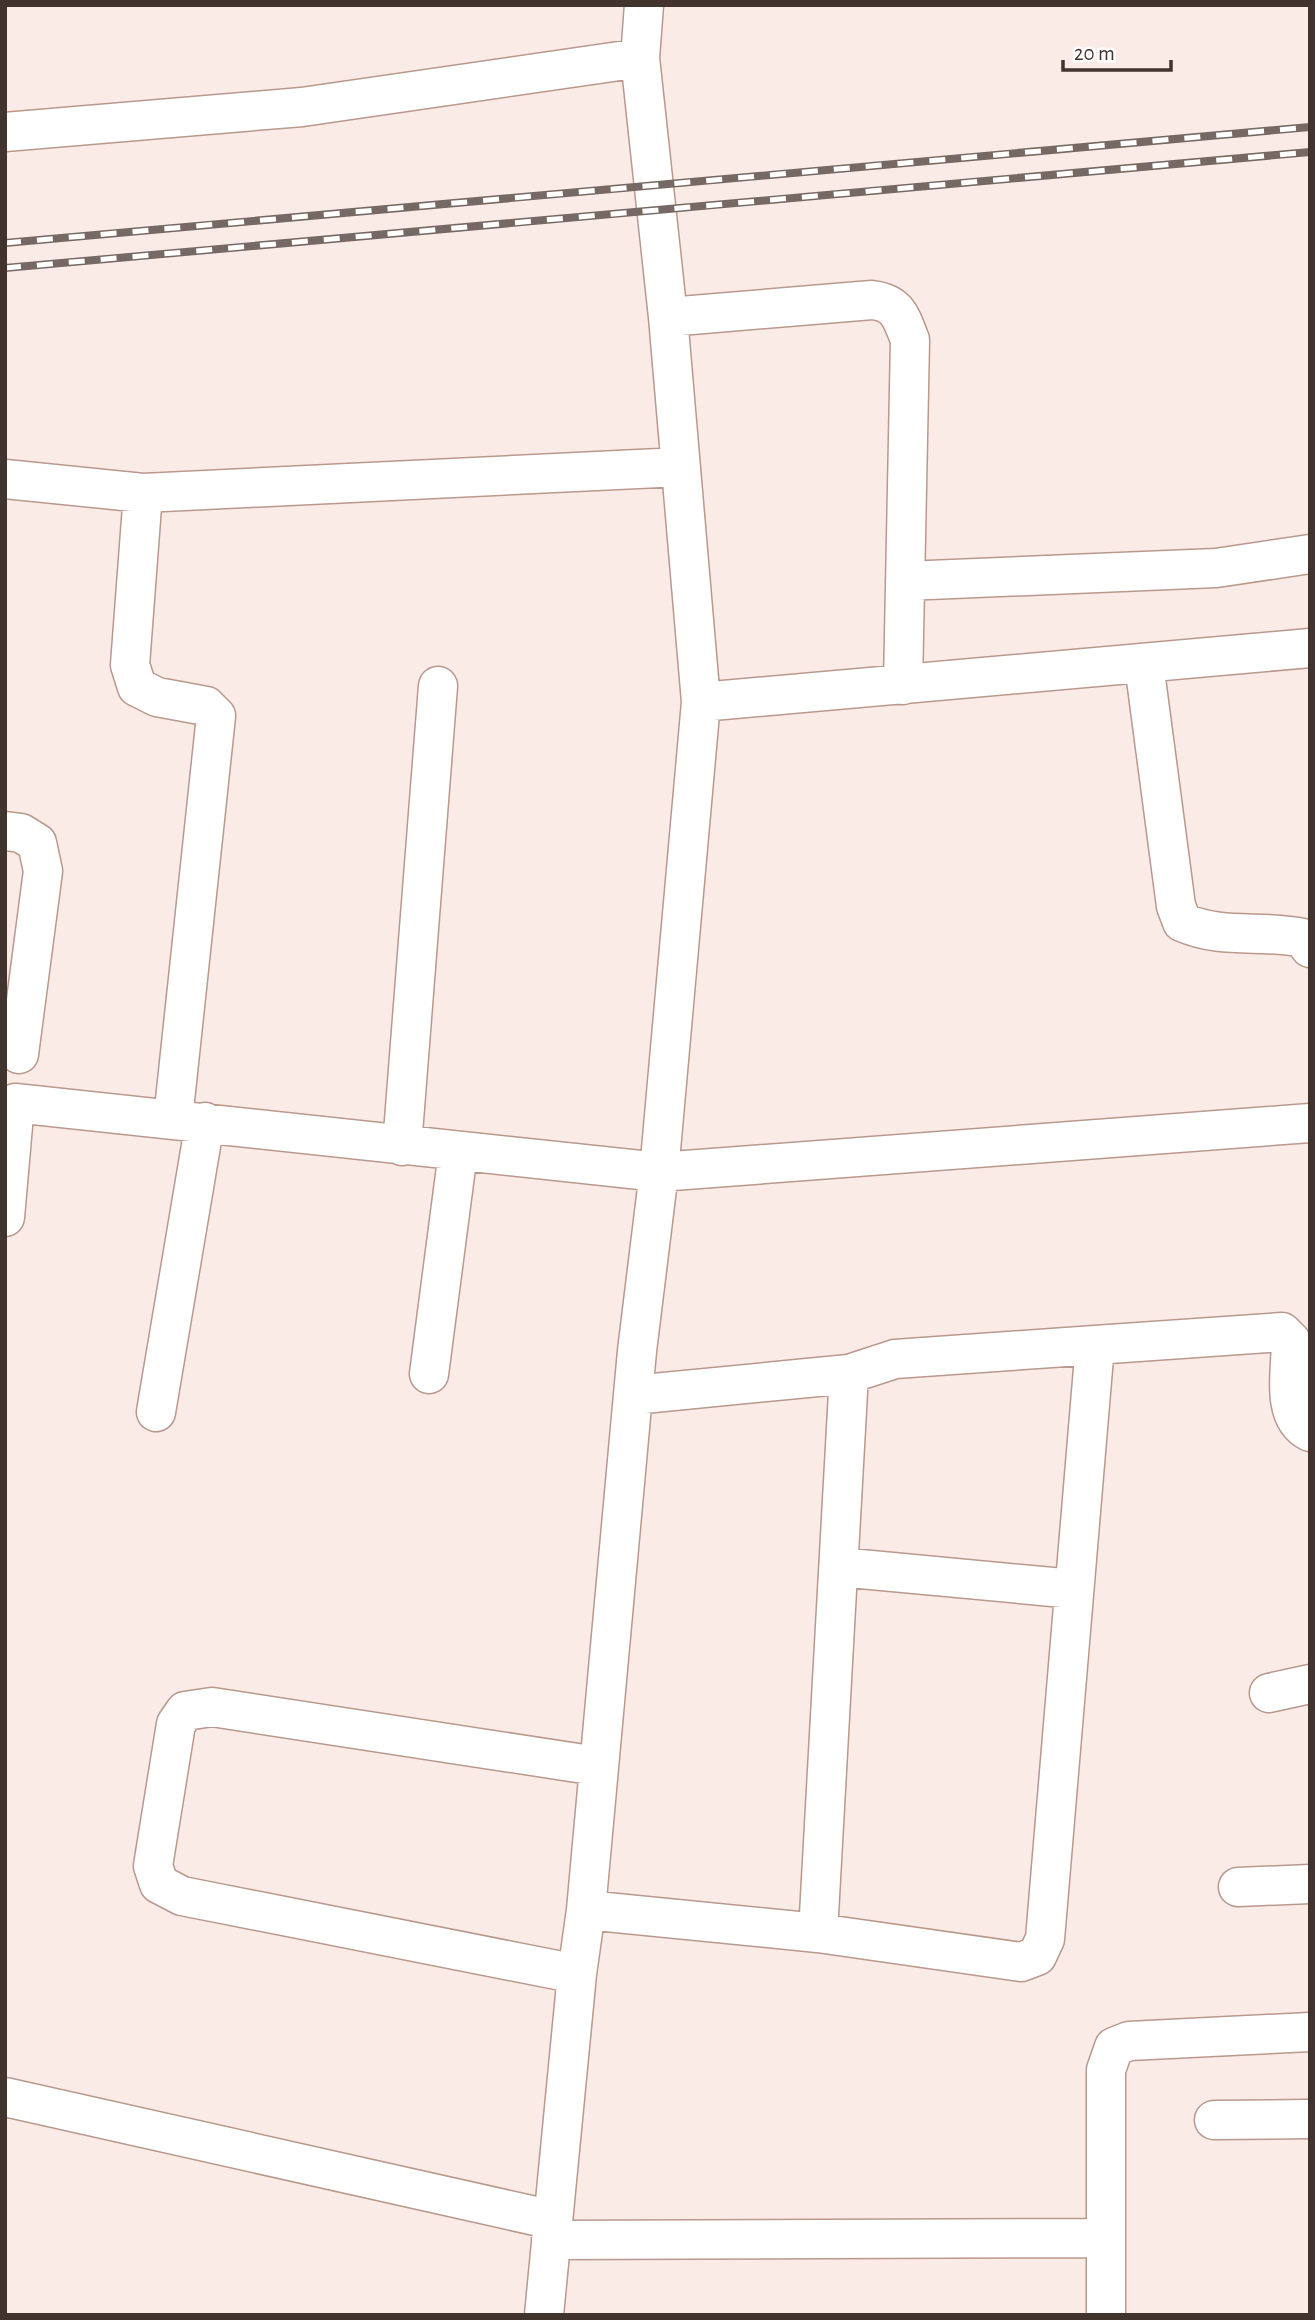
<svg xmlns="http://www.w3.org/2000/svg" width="1315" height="2320" viewBox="0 0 1315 2320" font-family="'Alegreya Sans',sans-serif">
	<rect width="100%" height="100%" fill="#faebe6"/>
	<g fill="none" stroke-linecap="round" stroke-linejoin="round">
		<!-- minor casing -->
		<g stroke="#ba988c" stroke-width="41">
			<path id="minor" d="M5 132 302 107 640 58
				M668 317 872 300C898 303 901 317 910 340L903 685
				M5 479 143 493
				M905 581 1216 568 1310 554
				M1144 664 1176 906 1182 922C1223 940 1260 929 1303 938L1310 948
				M701 702 1310 648
				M5 831 21 833 37 843 43 871 19 1054
				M173 1119 216 716 206 706 157 697 137 687 130 665 143 493 680 467
				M402 1146 438 686
				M5 1217 15 1103 659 1172 1310 1123
				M429 1374 458 1152
				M633 1395 849 1374
				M156 1412 205 1122
				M839 1567 1074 1589
				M1269 1693 1310 1684
				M1238 1887 1310 1884
				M586 1910 818 1933 1021 1962 1037 1956 1045 1939 1095 1345 1282 1332 1291 1341C1291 1370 1280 1417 1310 1432
				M818 1933 849 1374 895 1359 1095 1345
				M577 1974 182 1896 159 1884 153 1866 176 1724 185 1711 212 1707 597 1766
				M5 2097 553 2220
				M1214 2120 1310 2119
				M551 2240 1106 2238
				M544 2315 577 1974 586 1910 637 1351 659 1172 701 702 668 317 640 58 644 5
				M1106 2315V2070L1114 2047 1129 2041 1310 2032"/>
		</g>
		<!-- minor -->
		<use href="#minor" stroke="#fff" stroke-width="38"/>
		<!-- rail casing -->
		<g stroke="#766863" stroke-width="8">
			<path id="rail" d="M5 243 1310 127
				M5 268 1310 152"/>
		</g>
		<!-- rail -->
		<use href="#rail" stroke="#fff" stroke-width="5" stroke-dasharray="16" stroke-linecap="butt"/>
	</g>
	<!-- border -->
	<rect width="1315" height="2320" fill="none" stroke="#41332e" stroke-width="14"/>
	<!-- scale -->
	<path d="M1063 60v10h108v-10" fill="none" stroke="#41332e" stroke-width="3.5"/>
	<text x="1074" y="60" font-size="21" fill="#41332e" stroke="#ffffff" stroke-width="5" paint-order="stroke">20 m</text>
</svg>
